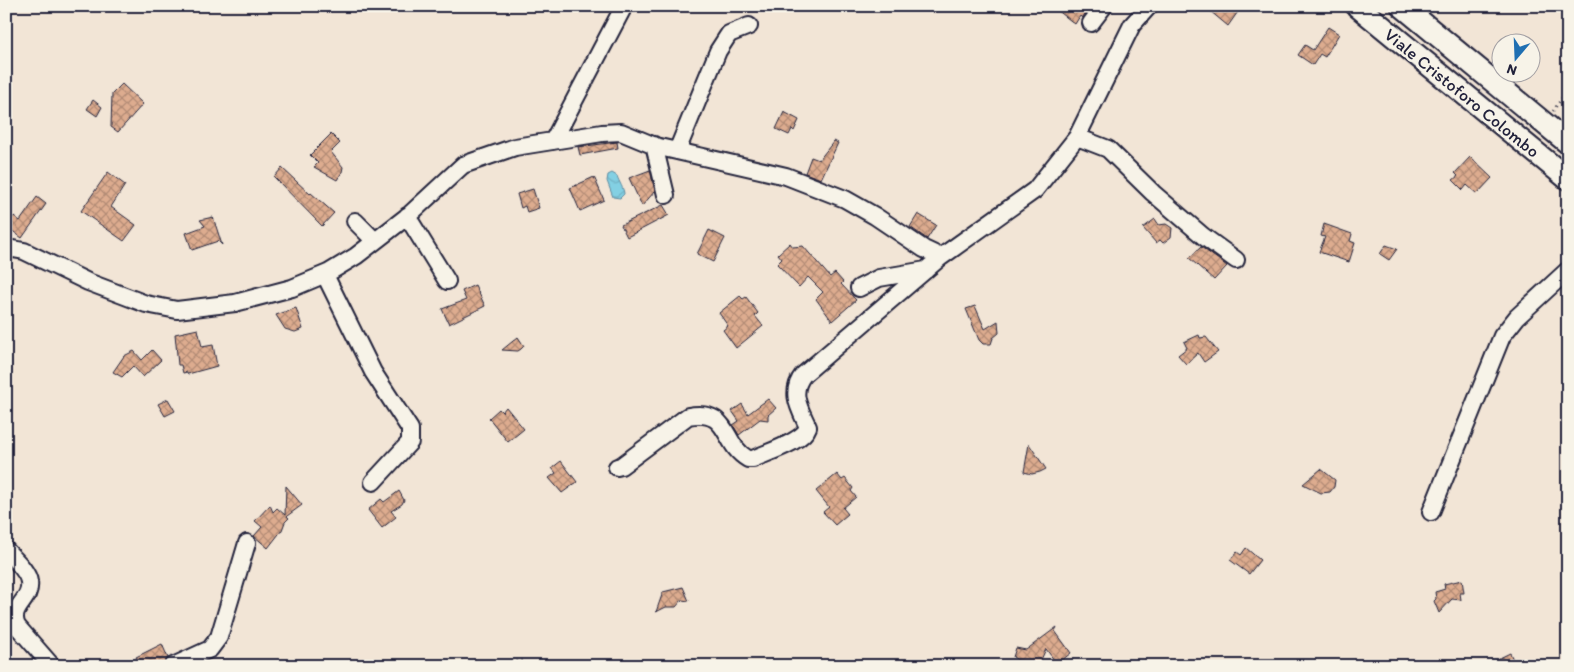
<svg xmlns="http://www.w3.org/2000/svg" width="1574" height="672" viewBox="0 0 1574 672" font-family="Itim,sans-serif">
	<defs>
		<pattern id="water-waves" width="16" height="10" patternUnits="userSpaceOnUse" patternTransform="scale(1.25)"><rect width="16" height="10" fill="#83d0e3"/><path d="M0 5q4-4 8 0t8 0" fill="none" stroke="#71b2c4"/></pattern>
		<pattern id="building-cross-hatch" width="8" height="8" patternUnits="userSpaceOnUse" patternTransform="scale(1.25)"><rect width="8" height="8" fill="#ddac8f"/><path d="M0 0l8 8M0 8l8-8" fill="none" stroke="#b38c76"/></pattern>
	</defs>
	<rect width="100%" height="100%" fill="#f2e5d6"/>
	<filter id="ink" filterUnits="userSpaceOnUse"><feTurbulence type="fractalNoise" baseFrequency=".02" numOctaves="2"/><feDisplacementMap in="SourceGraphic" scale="10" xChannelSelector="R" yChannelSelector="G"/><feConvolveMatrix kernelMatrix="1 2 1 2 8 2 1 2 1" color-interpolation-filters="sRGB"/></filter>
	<g filter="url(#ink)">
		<!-- water -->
		<path fill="url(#water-waves)" stroke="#5c8aa0" d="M612 173 617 176C619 182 624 189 624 194L620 198 613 197 607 181 608 175Z"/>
		<!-- building -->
		<path fill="url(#building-cross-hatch)" stroke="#22223b" d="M1052 6H1091L1082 18 1080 16 1075 24Z
			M1204 6H1242L1228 26Z
			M1328 27 1339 34 1325 57 1320 54 1313 65 1298 55 1305 45 1313 50Z
			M122 84 143 104 118 132 111 127 112 94Z
			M93 100 102 107 97 116 87 109Z
			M784 112 799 120 794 131 792 129 789 135 776 129Z
			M331 134 340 143 331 152 343 167 342 172 337 180 314 167 318 163 310 155Z
			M834 141 838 143 821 179 805 173 811 157 819 160Z
			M617 142 618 148 580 155 578 147Z
			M1470 157 1492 178 1477 194 1467 185 1463 190 1453 180 1458 176 1455 173Z
			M282 168 310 194 311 193 334 213 322 226 274 177Z
			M650 170 655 191 642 206 629 178Z
			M108 172 125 185 111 207 136 225 124 241 81 211Z
			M594 177 604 200 580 211 570 188Z
			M533 189 539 208 527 212 525 206 521 208 517 194Z
			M37 197 46 204 22 238 6 226 14 216 20 221Z
			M663 205 669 215 627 237 621 225Z
			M918 214 936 225 927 239 910 227Z
			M213 217 222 245 218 241 192 250 186 233 205 226 200 220Z
			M1155 219 1159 225 1166 224 1172 228 1171 237 1163 243 1160 240 1156 243 1143 228Z
			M1324 224 1352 234 1350 241 1355 243 1349 262 1319 252 1325 237 1321 236Z
			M709 230 725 238 713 262 697 254Z
			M790 243 793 247 803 246 830 277 835 273 843 282 841 284 856 300 832 321 816 299 823 292 808 277 799 287 777 264 782 259 778 254Z
			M1386 245 1397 249 1389 260 1380 254Z
			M1201 247 1227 266 1214 280 1189 258Z
			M475 285 485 306 449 324 442 309 466 300 462 291Z
			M740 296 743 299 746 297 758 313 755 316 763 326 736 348 723 330 728 326 719 313Z
			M975 306 985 329 998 321 999 333 993 338 991 344H983L979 340 966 309Z
			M296 308 303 329 295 332 285 329 276 315Z
			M198 329 202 347 213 345 217 366 188 374 187 372 183 373 181 365H178L175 334Z
			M1199 335 1200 338 1206 337 1218 352 1204 362 1198 353 1186 364 1178 355 1187 348 1184 342Z
			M518 337 524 346 521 349 518 351 502 350Z
			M152 350 161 360 143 377 133 366 122 377 113 372 124 356 134 351 142 360Z
			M168 399 175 411 165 416 158 404Z
			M768 399 776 408 768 415V420L760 419 739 435 733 425 739 421 732 411 742 404 748 414Z
			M506 407 524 429 508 442 489 418 499 409 502 412Z
			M1029 444 1046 469 1040 472 1032 474 1024 472Z
			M561 461 577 482 562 493 549 478 556 473 552 468Z
			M1321 469 1335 480 1334 487 1330 492 1321 493 1303 484Z
			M837 474 842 480 845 478 853 488 851 491 856 497 843 508 848 514 835 525 823 512 829 507 816 491Z
			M286 486 302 505 287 516 289 518 285 522 282 530 268 548 254 536 262 527 255 521 270 505 273 512 277 508 285 515Z
			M399 491 404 500 402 504 391 511 396 517 382 528 368 510 381 499 384 502Z
			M1246 548 1260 560 1249 574 1230 560 1237 552 1241 555Z
			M1462 580 1464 593H1460L1461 600 1452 599 1439 613 1434 601 1436 599 1435 592 1445 589 1444 584Z
			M683 587 689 601 682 600 676 607H666L656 612 663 592Z
			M1057 627 1055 631 1071 653 1057 664 1046 649 1038 666H1026L1013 657 1016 648 1026 650Z
			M162 644 168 658 163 666H140L136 657Z
			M1510 653 1516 666H1483Z"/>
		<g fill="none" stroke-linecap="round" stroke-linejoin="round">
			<!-- minor casing -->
			<g stroke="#22223b" stroke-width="20">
				<path id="minor" d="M1091 23 1104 6
					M1077 137 1108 149 1153 193 1203 236 1236 260
					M553 141 624 6
					M654 145 666 195
					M677 151 718 51 729 34 749 26
					M407 216 447 281
					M355 221 375 241
					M6 251 13 249 24 251 88 282 146 304 177 310 235 303 292 288 328 273 356 256 409 215 463 165 515 147 602 133 621 132 655 146 786 176 845 199 875 216 924 249 941 257
					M325 275 373 372 410 429V442L373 482
					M859 288 879 278 926 270
					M617 467 621 466 688 416C731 408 721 444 748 459H753C768 452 803 442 808 427 800 409 789 393 803 375L941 257 1035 190 1077 137 1132 25 1149 6
					M1431 512 1502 336 1517 317 1568 270
					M6 550C13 558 28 571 29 582 32 601 8 607 17 626L52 666
					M173 666 210 649 219 637 247 543"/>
			</g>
			<!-- major casing -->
			<g stroke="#22223b" stroke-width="25">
				<path id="major" d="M1357 6 1568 179
					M1402 6 1568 143"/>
			</g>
			<!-- path -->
			<path stroke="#22223b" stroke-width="2.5" stroke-dasharray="1 4" stroke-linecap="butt" d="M1553 111 1568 89
				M498 666 501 663 525 660"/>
			<!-- minor -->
			<use href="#minor" stroke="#f7f3e8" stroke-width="16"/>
			<!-- major -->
			<use href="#major" stroke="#f7f3e8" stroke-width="21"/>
		</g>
	</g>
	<g text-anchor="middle" stroke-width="5" stroke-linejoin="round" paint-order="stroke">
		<!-- street labels -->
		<g font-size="18" fill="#22223b" stroke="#f7f3e8">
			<text transform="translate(1462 93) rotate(39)" y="6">Viale Cristoforo Colombo</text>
		</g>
	</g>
	<!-- margin -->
	<rect width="1574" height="672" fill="none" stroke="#f7f3e8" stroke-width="25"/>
	<rect x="12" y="12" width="1549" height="647" fill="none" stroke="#22223b" stroke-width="2" filter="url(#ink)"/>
	<!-- north arrow -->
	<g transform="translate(1516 58) rotate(199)"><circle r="24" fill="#f7f3e8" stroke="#a29fa3"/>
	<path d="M0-4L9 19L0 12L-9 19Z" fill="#1f6fb2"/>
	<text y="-8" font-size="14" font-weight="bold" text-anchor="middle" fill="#22223b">N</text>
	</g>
</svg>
